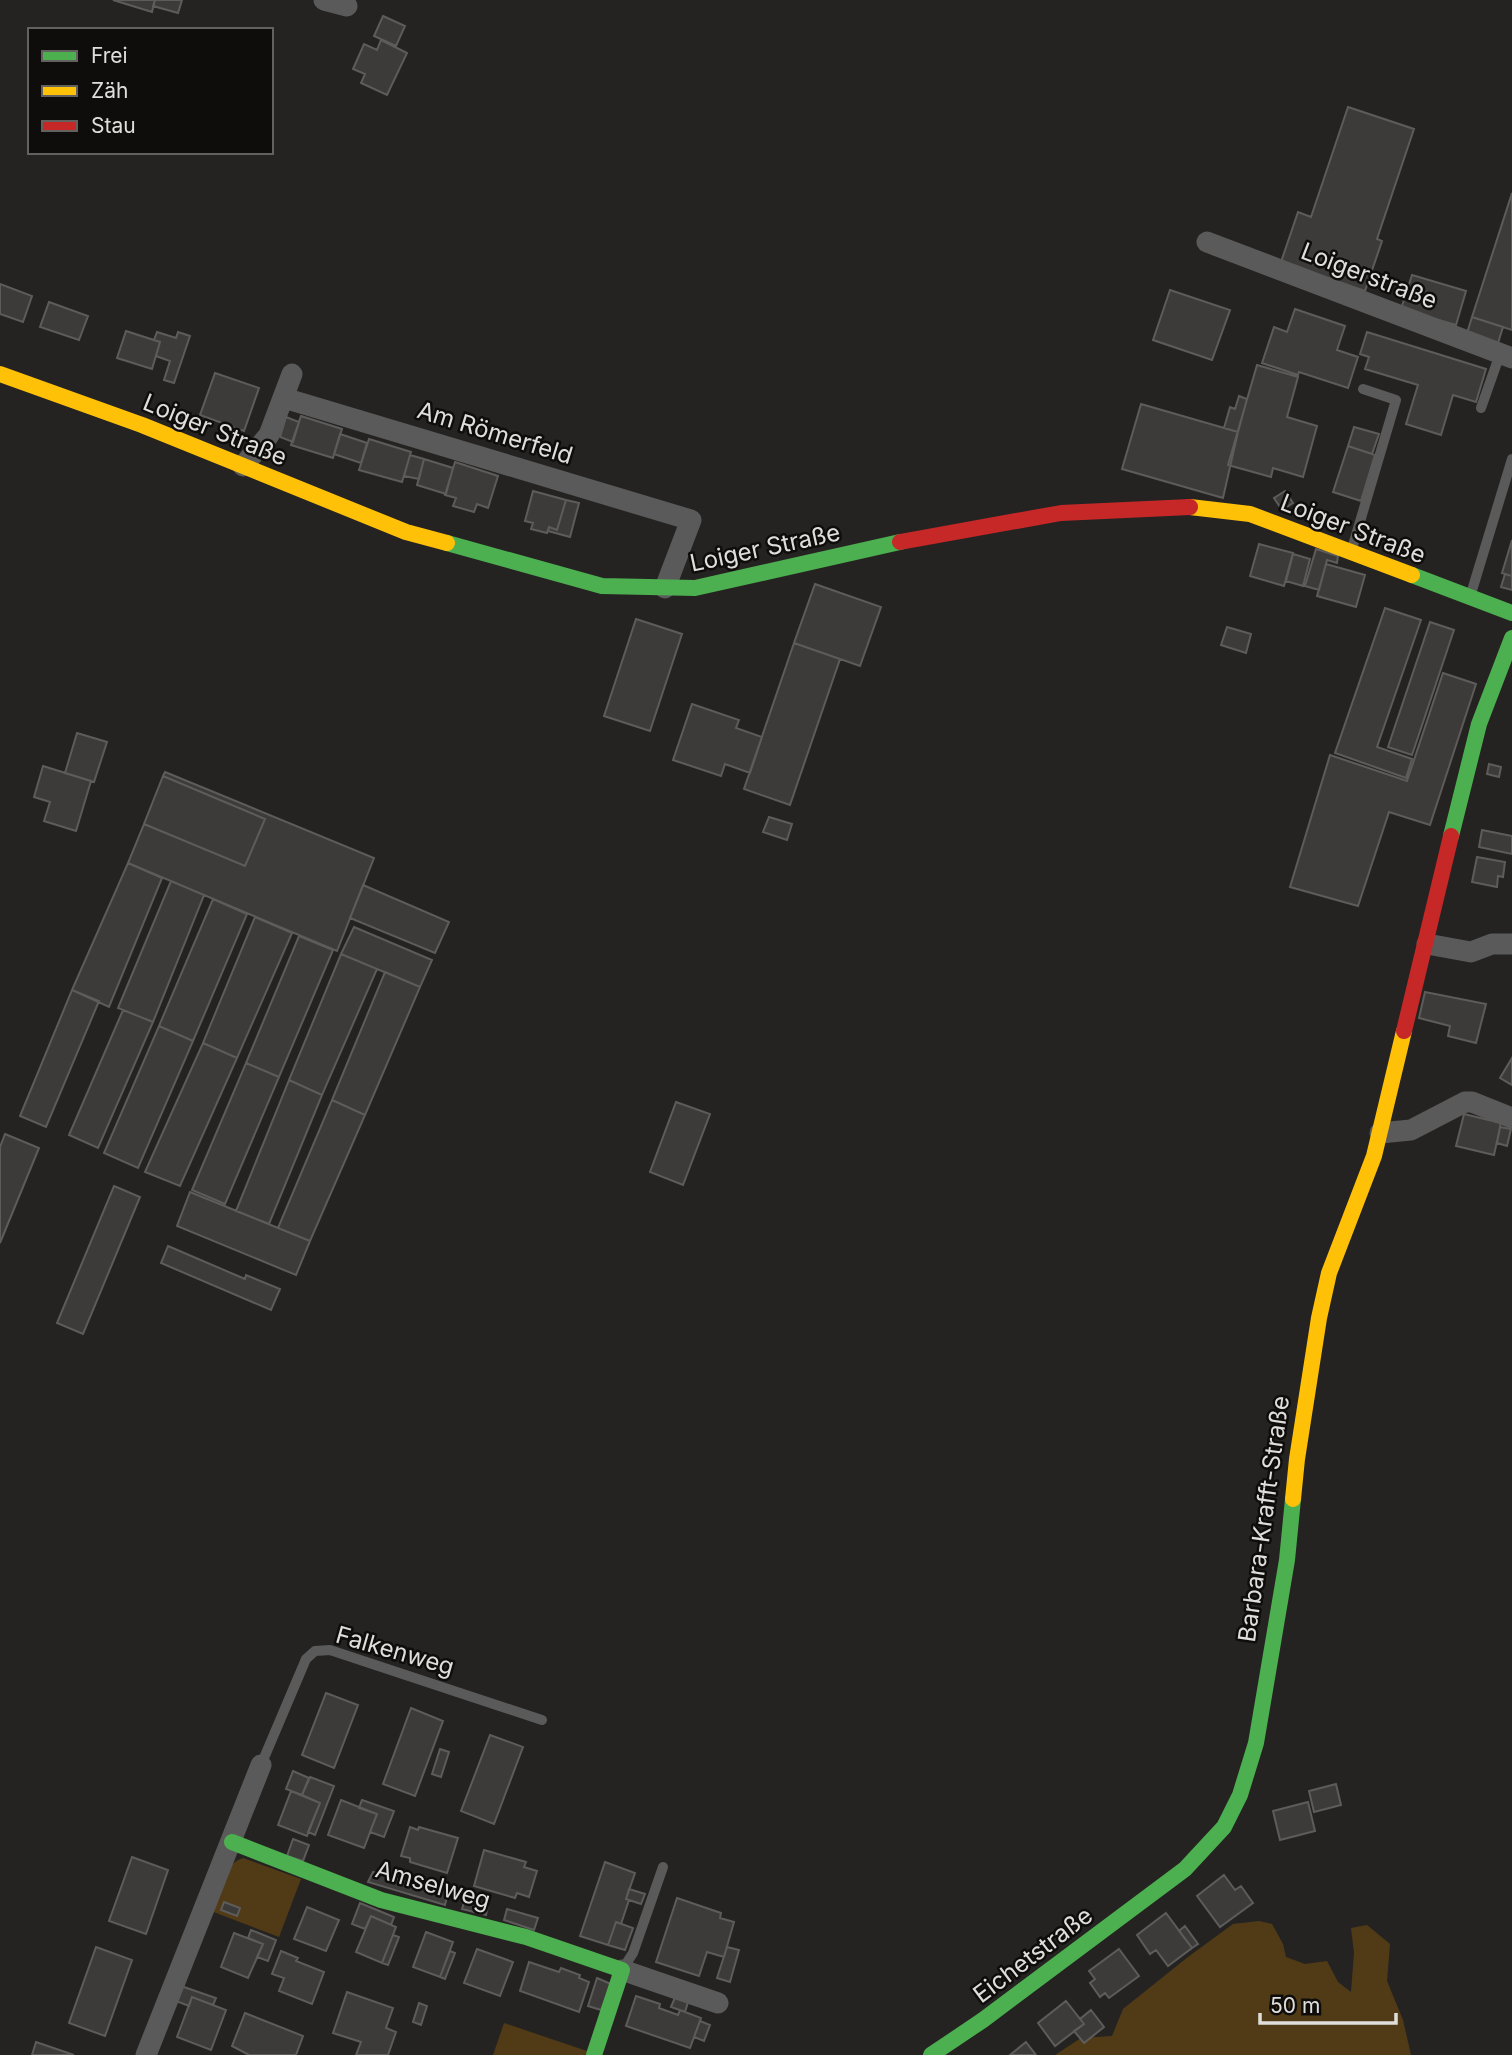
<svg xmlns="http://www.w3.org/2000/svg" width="1512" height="2055" viewBox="0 0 1512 2055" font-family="Inter,sans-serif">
	<rect width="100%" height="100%" fill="#252321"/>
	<!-- green -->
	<path fill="#513b17" d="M243 1858 301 1879 279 1937 211 1911C218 1892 223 1864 243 1858Z
		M1259 1921 1272 1924 1283 1944 1286 1957 1305 1964 1327 1961 1338 1982 1351 1992 1354 1953 1351 1928 1367 1925 1390 1944 1387 1981 1403 2020 1411 2055H1055L1081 2038 1112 2036 1123 2009 1188 1957 1233 1924Z
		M504 2023 587 2051 586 2055H493Z"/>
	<!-- building -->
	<path fill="#3c3b39" stroke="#5d5c5a" stroke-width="2" d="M113 0H155L152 12Z
		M155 0H182L178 13 153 6Z
		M383 16 405 26 396 46 374 36Z
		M381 40 407 53 387 95 361 83 365 74 353 69 364 44 377 50Z
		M1348 107 1414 129 1377 239 1382 241 1365 291 1281 262 1298 212 1311 217Z
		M1512 193V330L1472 317Z
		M1412 275 1466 291 1456 325 1401 309Z
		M0 284 32 296 23 322 0 314Z
		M1170 290 1230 310 1212 360 1153 340Z
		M49 302 88 316 79 340 40 327Z
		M1295 309 1345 326 1337 350 1358 357 1348 388 1299 372 1298 375 1262 363 1274 327 1287 332Z
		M1472 317 1503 327 1498 343 1467 333Z
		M126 331 160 342 152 369 117 358Z
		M157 332 176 338 178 332 190 336 174 383 164 380 170 361 156 356 160 342 154 340Z
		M1367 332 1486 369 1476 402 1453 395 1441 435 1406 424 1418 385 1365 369 1369 357 1360 354Z
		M1257 365 1298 377 1287 417 1317 426 1303 477 1273 468 1271 477 1228 465Z
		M215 373 259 388 244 431 200 415Z
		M1239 396 1247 399 1238 432 1224 428 1230 407 1235 409Z
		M1141 404 1238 432 1223 498 1122 469Z
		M301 416 342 429 333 458 291 445Z
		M286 417 299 422 293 442 280 437Z
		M1354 427 1379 434 1372 454 1348 446Z
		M340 434 367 443 361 463 334 454Z
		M369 439 411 452 402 482 359 470Z
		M1348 446 1375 455 1361 501 1333 492Z
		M410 455 424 459 419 479 404 476Z
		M424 459 453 468 446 494 417 485Z
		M455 462 498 476 488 508 477 504 474 512 453 506 456 498 445 495Z
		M533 491 566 500 557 530 549 527 547 533 531 529 533 523 525 521Z
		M1285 491 1293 503 1282 510 1274 498Z
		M566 500 579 503 570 537 548 531 549 527 557 530Z
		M1512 540V576L1502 573Z
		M1259 544 1293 553 1284 586 1250 576Z
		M1316 549 1338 556 1337 563 1327 560 1319 590 1305 586Z
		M1293 554 1310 559 1303 586 1286 581Z
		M1326 564 1365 575 1356 607 1317 596Z
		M1505 574 1512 576V590L1501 587Z
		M815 584 881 607 860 666 794 643Z
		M1385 608 1421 620 1377 747 1412 759 1406 778 1335 753Z
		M636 619 682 634 650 731 604 716Z
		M1430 622 1454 630 1412 755 1388 747Z
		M1227 627 1251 634 1246 653 1221 645Z
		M794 643 840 659 790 805 744 789Z
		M1443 673 1476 684 1430 825 1389 812 1358 906 1290 887 1330 755 1407 781Z
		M692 704 739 720 736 728 762 737 750 773 725 764 721 776 673 760Z
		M77 733 107 742 94 782 65 773Z
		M1489 764 1501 767 1499 777 1487 774Z
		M43 766 91 781 76 831 44 821 50 802 34 797Z
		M165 772 374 858 337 951 128 863 144 824 245 866 265 819 163 776Z
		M163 776 265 819 245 866 144 824Z
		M769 817 792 824 787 840 763 832Z
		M1482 830 1512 836V854L1479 847Z
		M1477 857 1505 862 1503 877 1498 876 1497 887 1472 882Z
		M128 863 162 878 109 1007 72 990Z
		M171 881 204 895 153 1022 118 1008Z
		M363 885 449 922 435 953 350 918Z
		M213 899 247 914 193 1041 159 1026Z
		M255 917 292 933 237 1058 203 1043Z
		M354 927 432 960 420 987 341 954Z
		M299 936 333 950 279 1077 246 1063Z
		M341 954 377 969 322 1095 289 1080Z
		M385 972 420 987 365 1115 332 1100Z
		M72 990 99 1001 46 1127 20 1116Z
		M1425 992 1486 1004 1476 1043 1448 1036 1450 1026 1419 1018Z
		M123 1010 153 1022 98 1148 69 1135Z
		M159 1026 193 1041 138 1168 104 1153Z
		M203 1043 237 1058 180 1186 145 1172Z
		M1512 1058V1085L1500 1078Z
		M246 1063 279 1077 225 1204 192 1190Z
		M289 1080 322 1095 269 1224 236 1211Z
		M332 1100 365 1115 310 1241 278 1228Z
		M676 1102 710 1114 683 1185 650 1172Z
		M1464 1114 1501 1123 1494 1155 1456 1146Z
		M1500 1127 1511 1129 1507 1146 1497 1143Z
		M5 1134 39 1148 0 1243V1147Z
		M114 1186 140 1197 83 1334 57 1323Z
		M190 1192 310 1241 296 1275 177 1226Z
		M168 1246 245 1279 246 1275 280 1289 271 1310 161 1263Z
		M326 1693 358 1705 334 1768 302 1755Z
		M411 1708 443 1721 415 1796 383 1784Z
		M490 1735 523 1747 494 1824 461 1811Z
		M440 1749 449 1752 441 1777 432 1774Z
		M293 1771 309 1778 302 1795 286 1789Z
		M310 1777 334 1786 315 1835 308 1832 320 1803 302 1795Z
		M1336 1784 1341 1805 1314 1812 1309 1791Z
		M291 1791 320 1803 307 1836 278 1825Z
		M341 1800 377 1814 364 1848 328 1835Z
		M362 1800 394 1811 384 1837 370 1832 377 1814 359 1808Z
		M1308 1802 1315 1831 1280 1840 1273 1811Z
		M410 1827 418 1830 419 1827 458 1838 447 1873 410 1862V1858L401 1856Z
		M293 1839 309 1845 303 1861 287 1856Z
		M484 1850 526 1862 524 1867 537 1871 529 1897 517 1893 515 1898 474 1886Z
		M132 1857 168 1870 146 1934 109 1921Z
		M605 1862 635 1873 626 1899 629 1900 621 1924 616 1922 608 1945 580 1936Z
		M373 1872 448 1893 445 1905 368 1882Z
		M1224 1875 1235 1890 1241 1886 1253 1903 1220 1927 1197 1896Z
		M629 1889 645 1894 641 1904 626 1899Z
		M677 1898 721 1913 720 1918 734 1922 724 1957 707 1952 699 1976 656 1962Z
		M465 1899 488 1905 486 1915 462 1909Z
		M224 1902 240 1908 237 1916 221 1910Z
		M360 1903 394 1917 391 1925 371 1916 365 1929 352 1924Z
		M307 1907 339 1920 326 1951 294 1939Z
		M507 1909 538 1918 534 1930 504 1920Z
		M1166 1913 1192 1948 1168 1966 1156 1950 1150 1954 1137 1935Z
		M371 1916 396 1927 382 1963 356 1952Z
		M616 1922 633 1928 625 1950 608 1945Z
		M1185 1926 1198 1944 1192 1948 1179 1931Z
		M251 1930 276 1940 268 1961 257 1957 263 1944 248 1938Z
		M426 1932 453 1942 440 1977 413 1967Z
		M234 1933 263 1944 248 1978 221 1967Z
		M393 1935 399 1937 388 1965 382 1963Z
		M96 1947 132 1960 105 2036 69 2023Z
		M727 1947 739 1950 730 1982 717 1978Z
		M477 1949 513 1962 500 1996 464 1983Z
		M1119 1949 1139 1976 1109 1998 1105 1993 1100 1997 1090 1983 1095 1979 1089 1971Z
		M281 1951 298 1958 296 1961 324 1972 312 2004 279 1991 284 1978 272 1974Z
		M450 1951 455 1953 445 1979 440 1977Z
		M529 1962 559 1972 561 1968 580 1975 579 1978 589 1982 579 2012 520 1991Z
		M597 1978 611 1984 601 2010 588 2006Z
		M181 1986 216 1998 213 2005 192 1997 189 2006 176 2001Z
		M347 1992 393 2008 386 2028 396 2032 388 2055H356L361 2042 333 2033Z
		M676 1995 689 1999 685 2012 671 2007Z
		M636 1996 660 2004 659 2008 678 2015 680 2010 701 2018 690 2048 626 2026Z
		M192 1997 226 2010 211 2050 177 2037Z
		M1066 2001 1084 2024 1055 2046 1038 2023Z
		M419 2003 427 2006 421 2025 413 2022Z
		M1091 2010 1104 2027 1084 2043 1074 2031 1084 2024 1080 2019Z
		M245 2013 303 2036 296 2055H249L232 2046Z
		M700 2021 710 2025 704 2041 694 2037Z
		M36 2042 74 2055H32Z
		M1026 2042 1036 2055H1010Z"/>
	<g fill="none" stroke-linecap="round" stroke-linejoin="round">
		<!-- lane -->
		<path stroke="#5a5a5a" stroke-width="10" d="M1481 408 1500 354
			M1351 552 1396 400 1363 389
			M1470 597 1512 459
			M261 1765 306 1659 315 1651 330 1650 542 1720
			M622 1970 633 1953 663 1867"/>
		<!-- street -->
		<path stroke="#5a5a5a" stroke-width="21" d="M324 0 347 6
			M1207 242 1512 358
			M284 398 691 520 665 588
			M243 466 269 435 292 374
			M1427 944 1471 952 1492 944H1512
			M1380 1133 1411 1130 1465 1102H1472L1512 1118
			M622 1970 718 2003
			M146 2055 261 1765"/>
		<!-- fast -->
		<path stroke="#4caf50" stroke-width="16" d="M447 543 602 586 695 588 900 542
			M1412 575 1512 613
			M1451 836 1479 724 1512 638
			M232 1842 381 1900 526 1937 622 1970 594 2055
			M931 2055 983 2020 1185 1869 1224 1827 1240 1795 1256 1743 1287 1560 1293 1499"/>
		<!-- slow -->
		<path stroke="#ffc107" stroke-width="16" d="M0 374 142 425 406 532 447 543
			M1190 507 1250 514 1412 575
			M1293 1499 1297 1459 1319 1318 1329 1273 1374 1156 1404 1031"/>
		<!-- jam -->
		<path stroke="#c62828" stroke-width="16" d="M900 542 1061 513 1190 507
			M1404 1031 1451 836"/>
	</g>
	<g text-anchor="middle" stroke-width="5" stroke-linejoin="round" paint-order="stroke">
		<!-- street labels -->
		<g font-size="24" fill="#e0dedb" stroke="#0e0d0b">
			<text transform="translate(1369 276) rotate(21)" y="8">Loigerstraße</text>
			<text transform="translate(215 430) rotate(22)" y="8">Loiger Straße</text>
			<text transform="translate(495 433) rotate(17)" y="8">Am Römerfeld</text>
			<text transform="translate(1353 529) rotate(21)" y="8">Loiger Straße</text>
			<text transform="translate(765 548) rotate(-12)" y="8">Loiger Straße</text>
			<text transform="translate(1264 1519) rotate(-82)" y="8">Barbara-Krafft-Straße</text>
			<text transform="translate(395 1651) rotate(16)" y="8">Falkenweg</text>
			<text transform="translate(433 1885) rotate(16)" y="8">Amselweg</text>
			<text transform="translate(1033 1955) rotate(-37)" y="8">Eichetstraße</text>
		</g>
	</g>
	<!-- legend -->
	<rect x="28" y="28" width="245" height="126" fill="#0e0d0b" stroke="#62615e" stroke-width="2"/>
	<rect x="42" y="51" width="35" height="10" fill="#4caf50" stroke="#62615e" stroke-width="2"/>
	<text x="91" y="63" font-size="21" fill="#e0dedb">Frei</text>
	<rect x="42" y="86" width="35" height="10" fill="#ffc107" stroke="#62615e" stroke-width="2"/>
	<text x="91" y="98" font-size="21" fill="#e0dedb">Zäh</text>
	<rect x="42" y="121" width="35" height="10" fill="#c62828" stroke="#62615e" stroke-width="2"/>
	<text x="91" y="133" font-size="21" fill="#e0dedb">Stau</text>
	<!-- scale -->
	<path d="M1260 2013v10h136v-10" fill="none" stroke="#e0dedb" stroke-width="3.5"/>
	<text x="1270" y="2013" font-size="21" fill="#e0dedb" stroke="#0e0d0b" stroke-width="5" paint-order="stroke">50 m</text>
</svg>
